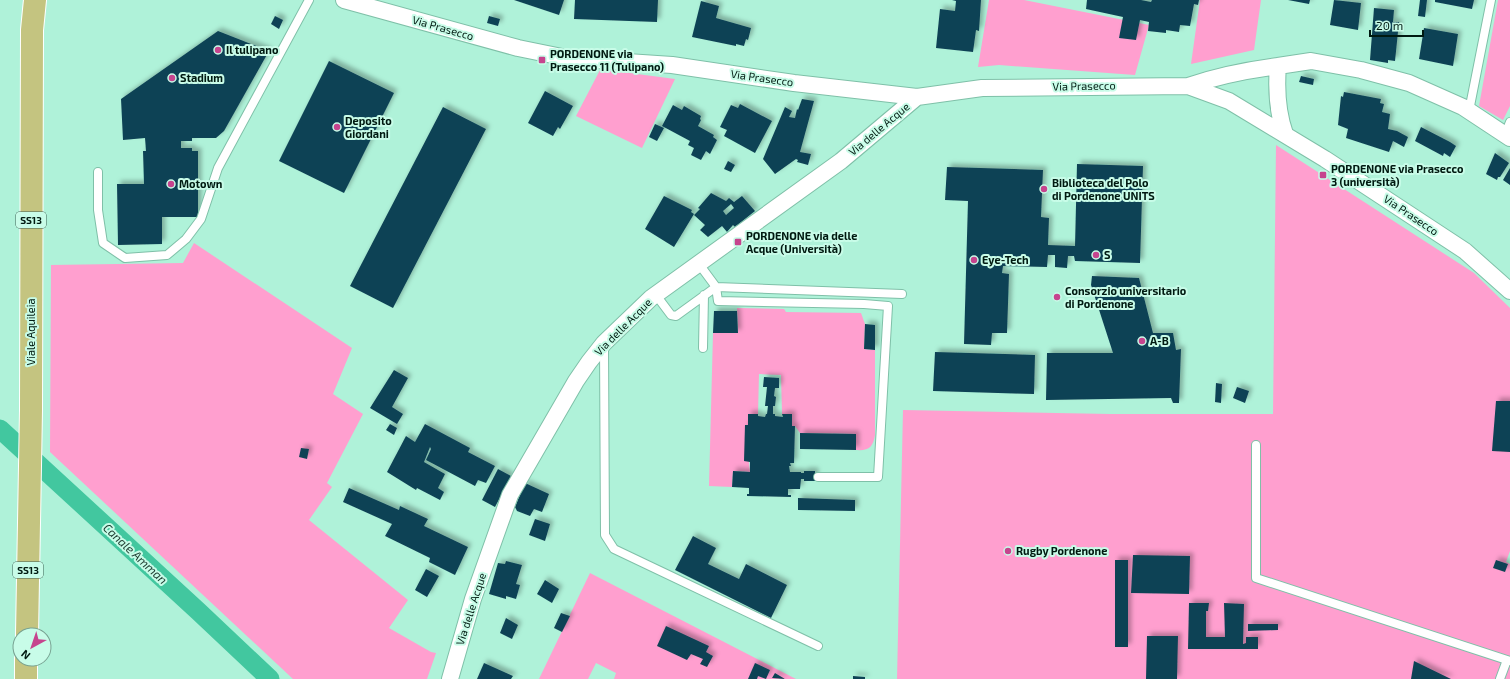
<svg xmlns="http://www.w3.org/2000/svg" width="1510" height="679" viewBox="0 0 1510 679" font-family="'Exo 2',sans-serif">
	<defs>
		<filter id="shadow"><feDropShadow dx="3.5" dy="-3.5" stdDeviation="2" flood-color="#0004"/></filter>
	</defs>
	<rect width="100%" height="100%" fill="#aff2d9"/>
	<!-- green -->
	<path fill="#ff9fcf" d="M989 0H1024L1149 25 1135 75 999 65 978 67Z
		M1200 0H1261L1254 50 1191 64Z
		M1498 0H1510V106L1503 120 1479 106Z
		M600 70H607L675 79 642 148 576 116Z
		M1276 145 1474 273 1510 308V551L1506 562 1510 564V679H897L903 410 1110 414H1273Z
		M194 243 352 348 333 394 363 414 327 483 332 487 309 520 408 600 389 628 431 652 436 653 427 679H293L50 452 51 265 183 263Z
		M737 308 784 309 786 312 861 313 865 324 864 349 875 350V435C873 447 869 451 856 450V434L800 433 795 426H792L782 414 781 375 759 374 758 414H749L748 425H745L750 472 733 471 732 487 709 486 713 333H738Z
		M590 573 796 679H614L616 673 596 663 588 679H539Z"/>
	<g fill="none" stroke-linecap="round" stroke-linejoin="round">
		<!-- canal -->
		<path stroke="#42c79f" stroke-width="19" d="M0 429 198 611 270 679"/>
	</g>
	<!-- building -->
	<path fill="#114255" fill-rule="evenodd" filter="url(#shadow)" d="M514 0H564L559 15Z
		M575 0H658L657 22 574 19Z
		M952 0H981L979 31 976 30 973 52 936 48 940 9 955 11 956 1Z
		M1087 0H1141L1151 2 1152 0H1199L1198 5 1194 4 1190 26 1180 25 1179 32 1166 30V33L1148 31 1149 22 1140 20 1136 40 1119 38 1123 17 1086 9Z
		M1288 0H1310L1309 4Z
		M1334 0 1361 3 1358 30 1330 25Z
		M1420 0H1427L1425 17 1418 16Z
		M1435 0H1474L1472 9 1435 2Z
		M701 1 719 6 716 18 751 28 748 40 746 39 744 46 736 44V46L692 37Z
		M1374 8 1394 10 1393 22H1399L1395 61 1388 60V63L1370 60Z
		M275 16 283 20 279 29 271 24Z
		M489 16 500 19 498 26 487 23Z
		M1424 28 1458 34 1453 66 1419 59Z
		M218 31 269 51 224 131 216 138H192V141H181V148H192V151H198V217H162V244L118 245 117 184H144L143 151H146L145 138 123 140 121 99Z
		M329 61 394 93 344 193 279 161Z
		M1301 76 1314 79 1313 85 1299 82Z
		M545 91 573 106 560 129 558 127 553 136 528 123Z
		M1344 92 1381 99 1380 103 1384 104 1382 112 1390 114 1388 129 1397 131 1408 137 1404 147 1393 141 1389 152 1346 138 1348 129 1338 125 1341 96 1343 97Z
		M802 99 814 101 800 152 811 154 808 165 797 162 798 160 796 159 775 174 763 159 785 107 792 111 789 117 795 118 797 109 798 110Z
		M740 104 772 121 755 153 724 136 727 130 720 127 731 105 738 108Z
		M673 105 682 110 684 106 701 116 700 119 701 120 698 126 714 135 713 137 717 140 710 154 706 151 701 160 691 155 694 148 688 145 690 141 662 126Z
		M443 107 486 129 393 308 350 286Z
		M655 124 664 128 657 141 649 137Z
		M1421 127 1450 142 1456 146 1450 157 1444 153 1443 156 1415 141Z
		M1495 153 1509 163 1500 177H1498L1497 180 1486 174Z
		M728 161 735 165 731 172 724 169Z
		M1077 164 1143 166 1140 263 1075 261 1074 256H1068L1067 268 1055 267V255H1048L1047 267 1003 266 1002 273 1009 274 1007 333H992L991 345 964 344 968 201 945 200 947 167 1043 170 1041 217 1049 218 1048 245 1075 246Z
		M1510 168V185L1503 180Z
		M711 193 726 201 729 198 734 202 742 196 755 211 735 227 733 225 727 232 722 226 708 237 700 230 705 225 694 215 700 209 698 208ZM731 204 734 208 726 215 723 211Z
		M664 196 692 210 691 212 694 214 674 247 645 229Z
		M1092 276 1139 278 1153 333H1173L1176 350 1181 349 1179 403H1173L1171 398 1046 400 1047 353H1113L1091 285Z
		M714 311H737L738 333H713Z
		M865 324 875 325V350L864 349Z
		M935 352 1035 355 1034 394 933 391Z
		M394 370 408 378 392 407 403 414 397 424 370 408Z
		M764 377 779 378V388H775L774 396 776 397 775 406H773V414H775V416L783 417 782 414H792V426H795L794 463H790L791 466H789L790 472H801V473H804V471H815V481H804V479H801L800 489H788V495H791V497L747 496V494H749V488L732 487 733 471 750 472V462L744 461 745 425H748V414H758V416L765 417 766 414H767L768 406H765L767 387H763Z
		M1216 383 1222 384 1221 403 1215 402Z
		M1237 387 1249 391 1245 403 1233 398Z
		M1496 401H1510V452L1492 451Z
		M390 424 397 428 394 435 386 430Z
		M425 424 470 448 468 452 495 466 486 483 478 480 475 486 426 460 431 449 430 447 424 462 445 474 438 488 444 492 440 500 417 488 416 490 387 472 406 436 415 442Z
		M800 433 856 434V450L800 449Z
		M301 448 309 449 307 459 299 457Z
		M498 469 511 476 495 507 482 500Z
		M525 483 549 494 542 512 534 509 530 516 517 511 515 507Z
		M349 488 399 510 400 506 428 519 424 526 468 547 455 575 429 562 430 558 385 536 392 524 343 502Z
		M798 498 855 500V511L798 510Z
		M535 519 550 524 545 541 529 535Z
		M693 536 716 548 708 564 739 579 746 564 787 585 771 618 675 570Z
		M1133 555 1190 556 1189 594 1131 593Z
		M1115 560H1128V647H1115Z
		M1496 560 1508 564 1505 572 1493 568Z
		M506 561 522 565 516 584 520 585 516 599 506 596V599L489 594 498 563 505 564Z
		M426 569 439 576 427 597 415 590Z
		M545 580 559 589 552 603 537 594Z
		M1189 603H1209L1208 611H1206V637H1225L1224 603 1244 604 1243 644 1246 643V637H1258V649H1188Z
		M561 613 570 616 562 632 554 628Z
		M506 618 518 625 512 639 500 633Z
		M1248 624H1278V630L1248 631Z
		M666 626 709 646 706 652 713 656 707 667 700 664 703 659 691 654 687 660 657 646Z
		M1147 636H1178L1177 679H1146Z
		M1414 661 1451 679H1411Z
		M484 663 513 676 511 679H477Z
		M755 663 770 670 766 679 758 676 757 679H748Z
		M775 673 785 679 772 678Z
		M853 676 865 677V679H853Z"/>
	<g fill="none" stroke-linecap="round" stroke-linejoin="round">
		<!-- lane casing -->
		<g stroke="#7fc0a8" stroke-width="10">
			<path id="lane" d="M1469 111 1491 0
				M1505 135 1510 122
				M98 172V210L103 243 125 258 167 255 186 239 201 219 218 168 309 0
				M699 264 716 287 718 301 864 304 888 306 878 477H818
				M656 295 671 315 676 316 716 287 902 294
				M604 345 605 535 614 549 818 646
				M703 348 704 295
				M1256 445V578L1510 661
				M1500 679 1507 660"/>
		</g>
		<!-- street casing -->
		<g stroke="#7fc0a8" stroke-width="18">
			<path id="street" d="M344 0 518 48 567 58 672 65 794 83 917 97 982 88 1188 86 1229 101 1325 159 1465 251 1510 291
				M1278 66 1311 61 1361 70 1409 83 1463 107 1510 138
				M1188 86C1217 76 1247 70 1278 66 1276 90 1277 111 1285 134
				M450 679 473 599 510 495 576 381 589 362 604 343 651 298 841 161 917 97"/>
		</g>
		<!-- primary casing -->
		<g stroke="#fff" stroke-width="24">
			<path id="primary" d="M27 635 31 410 32 30 35 0
				M26 679V659"/>
		</g>
		<!-- lane -->
		<use href="#lane" stroke="#fff" stroke-width="8"/>
		<!-- street -->
		<use href="#street" stroke="#fff" stroke-width="16"/>
		<!-- primary -->
		<use href="#primary" stroke="#c4c480" stroke-width="22"/>
	</g>
	<!-- markers -->
	<g fill="#c6448e" stroke="#c8fce8" stroke-width="1.5">
		<circle cx="218" cy="50" r="4"/>
		<rect x="538" y="56" width="8" height="8" rx="2"/>
		<circle cx="172" cy="78" r="4"/>
		<circle cx="337" cy="127" r="4"/>
		<rect x="1319" y="171" width="8" height="8" rx="2"/>
		<circle cx="171" cy="184" r="4"/>
		<circle cx="1044" cy="189" r="4"/>
		<rect x="734" y="238" width="8" height="8" rx="2"/>
		<circle cx="1096" cy="255" r="4"/>
		<circle cx="974" cy="260" r="4"/>
		<circle cx="1057" cy="297" r="4"/>
		<circle cx="1142" cy="341" r="4"/>
		<circle cx="1008" cy="551" r="4"/>
	</g>
	<g text-anchor="middle" stroke-width="4" stroke-linejoin="round" paint-order="stroke">
		<!-- shield labels -->
		<g fill="#c8fce8" stroke="#3c5e52" stroke-width="1">
			<rect x="16" y="212" width="30" height="16" rx="3"/>
			<rect x="13" y="562" width="30" height="16" rx="3"/>
		</g>
		<g font-size="10" font-weight="bold" fill="#001a11">
			<text x="31" y="224">SS13</text>
			<text x="28" y="574">SS13</text>
		</g>
		<!-- street labels -->
		<g font-size="11" fill="#001a11" stroke="#c8fce8">
			<text transform="translate(443 28) rotate(16)" y="4">Via Prasecco</text>
			<text transform="translate(762 78) rotate(8)" y="4">Via Prasecco</text>
			<text transform="translate(1084 86) rotate(-1)" y="4">Via Prasecco</text>
			<text transform="translate(879 129) rotate(-40)" y="4">Via delle Acque</text>
			<text transform="translate(1411 215) rotate(34)" y="4">Via Prasecco</text>
			<text transform="translate(623 327) rotate(-45)" y="4">Via delle Acque</text>
			<text transform="translate(31 332) rotate(-90)" y="4">Viale Aquileia</text>
			<text transform="translate(471 609) rotate(-72)" y="4">Via delle Acque</text>
		</g>
		<!-- poi labels -->
		<g font-size="11" font-weight="bold" fill="#001a11" stroke="#c8fce8" text-anchor="start">
			<text x="226" y="54">Il tulipano</text>
			<text x="550" y="58">PORDENONE via<tspan x="550" dy="13">Prasecco 11 (Tulipano)</tspan></text>
			<text x="180" y="82">Stadium</text>
			<text x="345" y="125">Deposito<tspan x="345" dy="13">Giordani</tspan></text>
			<text x="1331" y="173">PORDENONE via Prasecco<tspan x="1331" dy="13">3 (università)</tspan></text>
			<text x="1052" y="187">Biblioteca del Polo<tspan x="1052" dy="13">di Pordenone UNITS</tspan></text>
			<text x="179" y="188">Motown</text>
			<text x="746" y="240">PORDENONE via delle<tspan x="746" dy="13">Acque (Università)</tspan></text>
			<text x="1104" y="259">S</text>
			<text x="982" y="264">Eye-Tech</text>
			<text x="1065" y="295">Consorzio universitario<tspan x="1065" dy="13">di Pordenone</tspan></text>
			<text x="1150" y="345">A-B</text>
			<text x="1016" y="555">Rugby Pordenone</text>
		</g>
		<!-- water labels -->
		<g font-size="12" font-style="italic" fill="#1d392f" stroke="#c8fce8">
			<text transform="translate(135 554) rotate(43)" y="4">Canale Amman</text>
		</g>
	</g>
	<!-- north arrow -->
	<g transform="translate(32 647) rotate(220)"><circle r="19" fill="#c8fce8" stroke="#78a292"/>
	<path d="M0-3L7 15L0 10L-7 15Z" fill="#c6448e"/>
	<text y="-6" font-size="11" font-weight="bold" text-anchor="middle" fill="#001a11">N</text>
	</g>
	<!-- scale -->
	<path d="M1370 30v6h53v-6" fill="none" stroke="#001a11" stroke-width="2"/>
	<text x="1376" y="30" font-size="12" fill="#001a11" stroke="#c8fce8" stroke-width="3" paint-order="stroke">20 m</text>
</svg>
